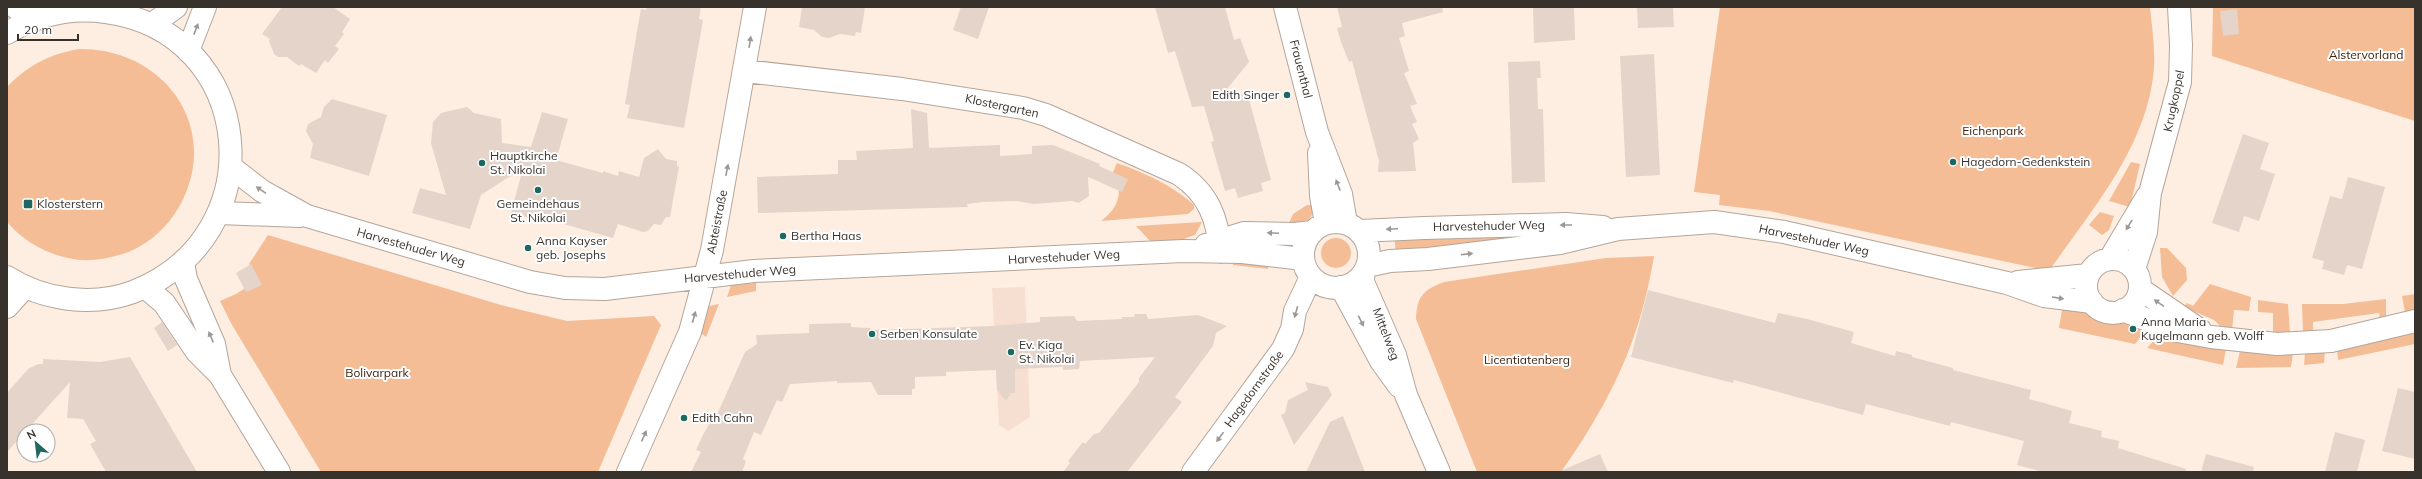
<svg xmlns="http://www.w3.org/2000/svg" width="2422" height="479" viewBox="0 0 2422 479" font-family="Mulish,sans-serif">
	<rect width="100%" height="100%" fill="#feeee2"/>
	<!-- built -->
	<path fill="#f6dfd0" d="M1025 287 1030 417 1008 431 999 425 992 288Z"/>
	<!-- green -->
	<path fill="#f4bd96" d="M1720 7H2150C2152 27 2155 47 2154 68 2148 146 2092 209 2049 271L1769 211 1719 205 1720 195 1694 192Z
		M2213 7H2415V121L2212 56Z
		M79 49C165 48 223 129 179 207 168 226 151 242 131 251 115 257 98 261 80 260 52 257 26 244 7 222V87C28 65 50 54 79 49Z
		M2131 162 2140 164 2130 207 2109 201Z
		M1117 163C1145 173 1172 185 1194 205V209L1188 214 1101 221C1119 208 1124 192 1113 172Z
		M1307 205H1314C1314 222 1301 224 1287 228L1293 214Z
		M2100 212 2114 216 2109 230 2102 235 2089 225Z
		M1202 222 1195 235 1178 241H1150L1136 226Z
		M1554 231 1555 237 1396 253 1394 235Z
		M268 235 501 305 567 321 654 316 661 325 598 472H321L232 325 220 301 236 294 258 280 249 264Z
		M1321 253a15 15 0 1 1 30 0a15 15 0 1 1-30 0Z
		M2160 248H2167L2186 268 2187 280 2173 296 2162 277Z
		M1654 256C1640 342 1610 402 1561 472H1477L1416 319C1417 296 1423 290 1444 282L1606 258Z
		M1269 260 1268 269 1233 265V263Z
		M756 283V291L727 297 731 285Z
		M2210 284 2251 297 2249 311 2234 310 2232 331 2222 328 2214 320 2184 307 2187 303 2193 306Z
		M2415 294V312L2408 314 2405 312 2402 296Z
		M2386 299V319L2380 320 2379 313 2313 322V332L2303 333 2302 304H2343Z
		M2258 300 2288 304 2290 333H2273V313L2258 312Z
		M719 304 706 337 697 330 705 307Z
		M2063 304 2079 308 2100 322H2126L2147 329 2135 344 2059 328Z
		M2415 331V344L2338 360 2337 349Z
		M2160 334 2226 349 2223 365 2147 348Z
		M2240 351 2293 353 2291 367 2236 368Z
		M2325 351 2324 363 2304 365 2305 353Z"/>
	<!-- building -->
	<path fill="#e4d4c9" d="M282 7H333L350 19 342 32 344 34 335 46 339 49 328 63 325 60 316 73 301 64 299 66 287 57H278L274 54 269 41 270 39 262 34Z
		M647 7H701L699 19 703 20 684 128 627 118 630 105 625 104 638 25 641 9 646 10Z
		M802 7H865L861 33 856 32 855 36 840 34 829 38 822 37 814 30 799 27Z
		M961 7H989L978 39 953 30Z
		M1155 7H1225L1234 40 1240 38 1249 62 1218 100 1247 92 1271 180 1261 183 1263 191 1238 198 1235 188 1225 191 1211 142 1214 141 1204 106 1192 107 1175 51 1168 53Z
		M1337 7H1442L1443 12 1402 23 1405 36 1399 38 1409 71 1404 73 1417 104 1410 106 1417 122 1412 124 1419 139 1413 143 1416 171 1378 172 1379 161 1352 61 1349 62 1341 42 1337 28 1342 27Z
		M1533 7H1574L1575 40 1534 43Z
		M1637 7H1673L1674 27 1638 28Z
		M2237 9 2239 34 2223 36 2220 11Z
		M1654 54 1660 175 1626 177 1620 56Z
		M1540 61 1541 78H1537L1538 109H1543L1545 182 1512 183 1508 62Z
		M332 99 387 115 369 176 310 158 313 144 306 131 308 124 321 117 324 107Z
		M467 107 474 113 501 119 502 143 531 147 542 112 568 119 556 160 603 173V171L618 176 619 171 639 177 644 158 658 149 666 159 677 161V166L679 167 670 217H666L661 225 654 224 648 231 643 232 618 224 613 238 546 219 545 222 511 213 523 168 481 195 470 229 412 213 420 188 446 195 431 143 433 122 441 113Z
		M911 109 927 113 929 148 1000 145V156L1032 154V146L1053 145 1100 164 1099 166 1128 179 1122 192 1088 177 1089 196 1079 203 1072 201 1034 204 1017 201 983 202 967 204 968 207 758 213 757 177 838 174V160H857L856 151 913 148Z
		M2243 134 2269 143 2260 169 2275 174 2259 221 2244 216 2239 232 2212 223Z
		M2348 177 2385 187 2362 269 2347 265 2344 275 2322 269 2324 261 2312 258 2330 196 2342 199Z
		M251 264 262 285 246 292 236 273Z
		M1648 290 1775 323 1778 313 1807 319 1854 332 1851 343 1895 356 1896 351 1912 355V357L1953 368V370L2031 390 2029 399 2072 411 2069 423 2102 431 2101 437 2119 441 2118 448 2186 469V472H2044L2017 465 2024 441 1951 422 1950 426 1866 404 1863 415 1734 380 1733 383 1631 357Z
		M1135 314H1146L1148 319 1198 315 1227 326 1216 333 1213 346 1175 397 1182 402 1127 472H1063L1070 463 1068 461 1083 442 1085 444 1094 434 1099 433 1139 382V378L1155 357 1080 361 1079 369 1063 370V367L1015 369V393H1011L1006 401 997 390 996 370 946 372V376L915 377V389H912V395H878L871 382 837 383V381L790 384 782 402 777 400 761 435 754 432 743 459 746 461 742 472H691L701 452 696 450 703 435 712 419 716 417 745 352 757 344 756 335 809 333V324L851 323V327L870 328 873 330 994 326 1040 322V317L1074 316 1077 321 1122 319V317H1134Z
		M162 322 177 345 168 351 154 328Z
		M130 357 197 472H106L90 444 96 441 83 419 67 418 70 382 7 452V393L28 369 38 364H43V359L100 362Z
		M1305 382 1328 387 1332 395 1294 445 1281 415 1285 413 1288 400 1308 390Z
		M2398 388 2415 392V459L2382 451Z
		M1343 416 1365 472H1306L1330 422Z
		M2335 432 2365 440 2357 472H2325Z
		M1600 454 1608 472H1558Z
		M2206 454 2254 467 2253 472H2201Z"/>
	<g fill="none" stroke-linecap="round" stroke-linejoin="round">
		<!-- minor casing -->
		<g stroke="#b4a59a" stroke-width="24">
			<path id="minor" d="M15 7 34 20
				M1285 7 1317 132 1341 194 1346 223
				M745 71 902 89 1023 108 1046 115 1179 174C1208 193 1218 218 1220 252
				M1319 153 1321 196 1326 223
				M231 167 262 191 307 216 530 282 565 288 605 289 754 271 1183 251 1242 252 1303 259
				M219 213 300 216
				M1303 255a33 33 0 1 1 66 0a33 33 0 1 1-66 0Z
				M1360 231 1424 228 1566 224 1603 227
				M1206 245 1244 233 1295 234 1312 232
				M2110 259 2147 197
				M2086 286a27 27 0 1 1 54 0a27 27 0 1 1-54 0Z
				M1367 266 1390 261 1428 259 1560 243 1618 229 1714 222 1784 232 2007 283 2044 296 2092 302
				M2134 269 2146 232 2150 193 2180 82 2181 45 2179 7
				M1363 274V282L1395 355 1406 395 1439 472
				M2018 282 2088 275
				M1341 287 1381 361 1399 386
				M2140 289 2200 330
				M7 307 25 287
				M2123 310 2172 330 2211 337 2277 344 2331 341 2415 321
				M628 472 690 332 697 306 712 250 755 7
				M1193 472 1283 349 1292 329 1295 311 1311 277"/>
		</g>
		<!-- major casing -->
		<g stroke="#b4a59a" stroke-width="24">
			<path id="major" d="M151 25 176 7
				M7 33C37 15 71 7 106 12 256 32 277 236 133 292 92 307 43 300 7 277
				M188 51 205 7
				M183 263 186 279 214 344 220 375
				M145 287 164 303 197 352 220 375 279 472"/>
		</g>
		<!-- minor -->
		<use href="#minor" stroke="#fff" stroke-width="22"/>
		<!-- major -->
		<use href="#major" stroke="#fff" stroke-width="22"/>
	</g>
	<!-- one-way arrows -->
	<defs><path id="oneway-solid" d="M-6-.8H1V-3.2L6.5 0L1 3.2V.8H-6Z"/></defs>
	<g fill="#9c9896">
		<use href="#oneway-solid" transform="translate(196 29) rotate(-69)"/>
		<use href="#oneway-solid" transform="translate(750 42) rotate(-81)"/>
		<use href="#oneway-solid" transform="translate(727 170) rotate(-79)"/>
		<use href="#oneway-solid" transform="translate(1338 185) rotate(-111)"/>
		<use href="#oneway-solid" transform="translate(261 190) rotate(-146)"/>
		<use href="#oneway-solid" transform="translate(1566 225) rotate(180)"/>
		<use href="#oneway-solid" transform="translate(2129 225) rotate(121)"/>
		<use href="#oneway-solid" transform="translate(1392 229) rotate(177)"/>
		<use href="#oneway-solid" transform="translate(1273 233) rotate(-178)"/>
		<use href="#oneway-solid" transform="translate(1467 254) rotate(-7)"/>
		<use href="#oneway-solid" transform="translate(2058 298) rotate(9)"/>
		<use href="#oneway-solid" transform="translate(2159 303) rotate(-145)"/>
		<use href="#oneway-solid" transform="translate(1296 312) rotate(106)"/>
		<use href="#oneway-solid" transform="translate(694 317) rotate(-75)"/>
		<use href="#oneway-solid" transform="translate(1361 321) rotate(63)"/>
		<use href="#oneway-solid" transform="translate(211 337) rotate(-113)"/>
		<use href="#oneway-solid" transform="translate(644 436) rotate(-66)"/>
		<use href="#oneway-solid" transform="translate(1220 437) rotate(126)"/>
	</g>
	<!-- markers -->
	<g fill="#1e6861" stroke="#fefefe" stroke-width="1.5">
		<circle cx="1287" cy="95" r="4"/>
		<circle cx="1953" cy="162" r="4"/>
		<circle cx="482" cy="163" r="4"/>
		<circle cx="538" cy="190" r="4"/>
		<rect x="23" y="199" width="10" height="10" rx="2"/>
		<circle cx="783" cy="236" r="4"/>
		<circle cx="528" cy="248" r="4"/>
		<circle cx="2133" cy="329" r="4"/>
		<circle cx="872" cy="334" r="4"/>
		<circle cx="1011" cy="352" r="4"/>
		<circle cx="684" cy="418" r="4"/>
	</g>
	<g text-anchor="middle" stroke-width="4" stroke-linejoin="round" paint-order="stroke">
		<!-- park labels -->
		<g font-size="12" fill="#3e2410" stroke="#fefefe">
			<text x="2366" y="59">Alstervorland</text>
			<text x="1993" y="135">Eichenpark</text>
			<text x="1527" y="364">Licentiatenberg</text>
			<text x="377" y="377">Bolivarpark</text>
		</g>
		<!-- street labels -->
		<g font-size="12" fill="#38322d" stroke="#fefefe">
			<text transform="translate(1301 69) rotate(76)" y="4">Frauenthal</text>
			<text transform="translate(2174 101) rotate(-78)" y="4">Krugkoppel</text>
			<text transform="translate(1002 106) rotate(12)" y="4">Klostergarten</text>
			<text transform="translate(717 222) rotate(-79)" y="4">Abteistraße</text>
			<text transform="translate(1489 226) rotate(-1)" y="4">Harvestehuder Weg</text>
			<text transform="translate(1814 240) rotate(12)" y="4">Harvestehuder Weg</text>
			<text transform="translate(411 247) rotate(16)" y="4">Harvestehuder Weg</text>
			<text transform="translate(1064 257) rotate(-3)" y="4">Harvestehuder Weg</text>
			<text transform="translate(740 274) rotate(-5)" y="4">Harvestehuder Weg</text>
			<text transform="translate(1386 334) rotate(69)" y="4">Mittelweg</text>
			<text transform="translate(1254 389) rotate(-54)" y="4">Hagedornstraße</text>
		</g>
		<!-- poi labels -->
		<g font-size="12" fill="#38322d" stroke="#fefefe" text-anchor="start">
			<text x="1279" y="99" text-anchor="end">Edith Singer</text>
			<text x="490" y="160">Hauptkirche<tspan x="490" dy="14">St. Nikolai</tspan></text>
			<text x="1961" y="166">Hagedorn-Gedenkstein</text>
			<text x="37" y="208">Klosterstern</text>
			<text x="538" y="208" text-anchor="middle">Gemeindehaus<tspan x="538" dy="14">St. Nikolai</tspan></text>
			<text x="791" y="240">Bertha Haas</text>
			<text x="536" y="245">Anna Kayser<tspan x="536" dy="14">geb. Josephs</tspan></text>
			<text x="2141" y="326">Anna Maria<tspan x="2141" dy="14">Kugelmann geb. Wolff</tspan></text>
			<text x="880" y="338">Serben Konsulate</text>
			<text x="1019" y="349">Ev. Kiga<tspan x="1019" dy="14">St. Nikolai</tspan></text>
			<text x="692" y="422">Edith Cahn</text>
		</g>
	</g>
	<!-- border -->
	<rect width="2422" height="479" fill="none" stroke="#38322d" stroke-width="16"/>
	<!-- north arrow -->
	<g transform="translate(36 443) rotate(332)"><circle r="19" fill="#fefefe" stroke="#afacaa"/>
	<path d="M0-3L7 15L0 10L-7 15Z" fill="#1e6861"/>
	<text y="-6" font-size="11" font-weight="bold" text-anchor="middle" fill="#38322d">N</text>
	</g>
	<!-- scale -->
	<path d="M18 34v6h60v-6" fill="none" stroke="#38322d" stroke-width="2"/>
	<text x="24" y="34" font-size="12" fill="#38322d" stroke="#fefefe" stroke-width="3" paint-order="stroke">20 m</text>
</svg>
